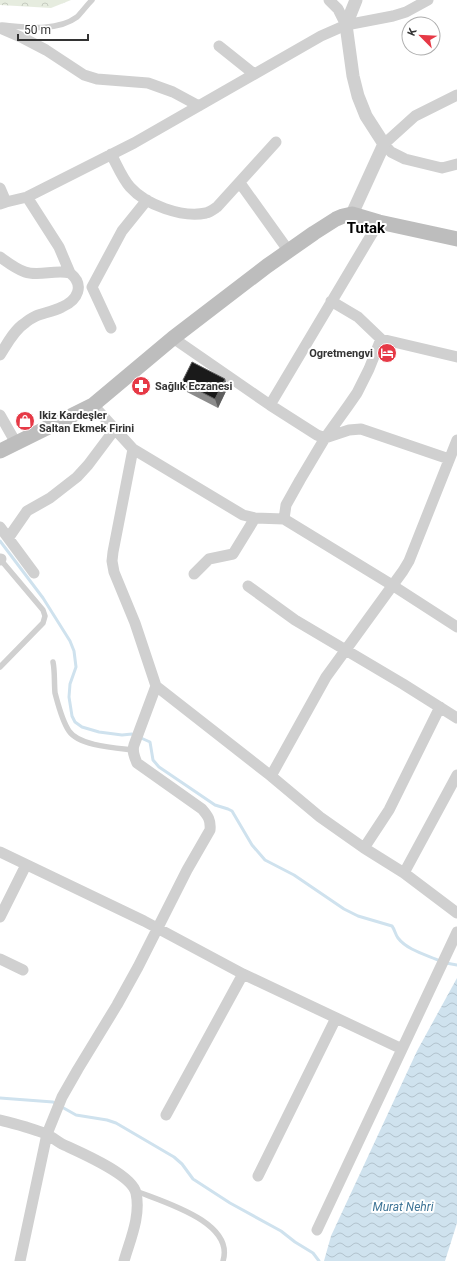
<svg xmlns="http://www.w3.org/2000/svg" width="457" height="1261" viewBox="0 0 457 1261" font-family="Roboto,sans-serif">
	<defs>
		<pattern id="forest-crowns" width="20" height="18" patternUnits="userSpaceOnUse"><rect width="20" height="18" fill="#e6ecdf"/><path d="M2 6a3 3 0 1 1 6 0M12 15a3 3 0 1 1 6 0" fill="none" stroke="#c6cbc0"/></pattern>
		<pattern id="water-waves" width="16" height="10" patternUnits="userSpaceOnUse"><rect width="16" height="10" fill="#cfe2ee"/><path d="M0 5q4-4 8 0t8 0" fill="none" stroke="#b2c2cd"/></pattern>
	</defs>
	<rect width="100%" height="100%" fill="#fff"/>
	<!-- forest -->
	<path fill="url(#forest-crowns)" d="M0 0H71L51 8 0 5Z"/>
	<!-- water -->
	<path fill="url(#water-waves)" d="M457 978V1223L445 1261H324L331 1236 417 1051Z"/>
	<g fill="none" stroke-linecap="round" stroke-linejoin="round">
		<!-- stream -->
		<path stroke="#cfe2ee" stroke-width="3" d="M0 541 43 598 70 641 74 651 76 667 70 684 69 697 72 716 75 722 82 727 99 732 122 735 132 734 150 742 153 760 159 767 215 805 228 809 232 811 252 845 265 860 294 875 344 909 358 916 392 926C395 930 395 934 398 938 407 950 427 955 440 961
			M446 963 457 965
			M0 1098 53 1102 76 1115 107 1120 116 1123 174 1157 182 1164 193 1179 230 1203 281 1231 295 1242 313 1253 319 1261"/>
		<!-- service -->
		<path stroke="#d0d0d0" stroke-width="5.5" d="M2 25C25 27 57 32 77 17 82 12 87 5 92 0
			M53 662C55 672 54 682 55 693 58 704 62 721 69 731 79 746 116 748 133 750
			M0 667 43 623 45 616 43 610 0 559
			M136 1191C163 1202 235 1222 223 1261"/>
		<!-- minor -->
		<path stroke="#d0d0d0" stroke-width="11" d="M329 0 338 9 346 25
			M0 28 23 38 46 50 84 75 97 79 148 83 173 92 199 106
			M219 46 254 74
			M457 95 415 116 384 144 391 152 405 159 442 168 457 164
			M111 154C117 165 122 178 130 187 146 205 182 218 206 213 210 212 214 209 217 207L276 142
			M240 183 288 250
			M0 188 6 202
			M27 197 59 247 70 273
			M0 204 6 202 27 197 134 143 321 36 346 25 393 16 406 12 428 0
			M0 257C7 262 16 269 25 272 39 277 55 269 70 273 85 285 78 300 62 307 54 311 44 313 36 316 32 318 28 320 25 323 14 330 7 344 0 355
			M331 301 358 317 381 339 457 357
			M111 328 92 287 122 231 147 200
			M173 338 270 405 317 435 325 438 349 430 361 429 449 459
			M93 405 133 449 243 515 255 518 284 519 392 585 457 627
			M270 405 379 222
			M0 415 16 443
			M133 449 113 552 112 561 114 572 135 623 156 686 271 776 320 817 364 848 404 873 457 913
			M284 519 286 505 300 480 325 438 348 406 357 393 369 369 381 339
			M0 527 34 573
			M9 537 27 511 50 498 77 477 88 465 115 429
			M0 560 1 559
			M194 574 209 559 233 554 255 518
			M248 586 295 620 403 684 457 718
			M271 776 326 677 403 571 409 561 457 440
			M364 848 389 810 440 707
			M0 852 144 921 243 974 402 1049
			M404 873 457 775
			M0 917 26 865
			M0 959 23 970
			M166 1115 243 974
			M0 1120C15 1124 32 1128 46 1134 52 1137 57 1141 62 1144 79 1152 132 1174 136 1193 141 1216 130 1240 124 1261
			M258 1176 336 1018
			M317 1230 457 932
			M20 1261 47 1134 62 1097 78 1069 117 1005 138 967 187 870 210 830C211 820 208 816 202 809L137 763C134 756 132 751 134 745L156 686"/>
		<!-- tertiary -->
		<path stroke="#d0d0d0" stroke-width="13" d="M352 214 384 144 366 116 358 96 353 76 346 25 356 0"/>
		<!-- secondary -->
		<path stroke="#bdbdbd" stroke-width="15" d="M0 451 93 405 173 338 267 266 314 233 336 219 343 216 352 214 379 222 457 239"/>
	</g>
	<!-- wall -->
	<path fill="#8c8c8c" d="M182 382 228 387 218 408 185 391Z"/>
	<!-- shaded-wall -->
	<path fill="#5f5f5f" d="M225 379 228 387 218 408 215 399Z"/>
	<!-- building -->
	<path fill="#1a1a1a" stroke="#5f5f5f" d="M192 362 225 379 215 399 182 382Z"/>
	<!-- icons -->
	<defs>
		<g id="hotel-disc" transform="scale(1)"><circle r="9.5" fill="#e63946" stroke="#fff"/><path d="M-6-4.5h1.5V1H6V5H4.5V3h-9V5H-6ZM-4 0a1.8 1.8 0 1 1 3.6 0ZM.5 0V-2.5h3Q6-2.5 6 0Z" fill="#fff"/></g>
		<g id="pharmacy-disc" transform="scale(1)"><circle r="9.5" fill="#e63946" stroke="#fff"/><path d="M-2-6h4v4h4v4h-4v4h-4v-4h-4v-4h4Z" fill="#fff"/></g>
		<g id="shop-disc" transform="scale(1)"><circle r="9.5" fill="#e63946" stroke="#fff"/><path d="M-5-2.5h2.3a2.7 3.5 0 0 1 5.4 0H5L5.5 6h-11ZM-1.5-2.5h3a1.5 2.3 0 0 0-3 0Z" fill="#fff"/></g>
	</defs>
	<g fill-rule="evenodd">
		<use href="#hotel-disc" x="387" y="353"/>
		<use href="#pharmacy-disc" x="141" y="386"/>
		<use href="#shop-disc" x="25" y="421"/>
	</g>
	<g text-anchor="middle" stroke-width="4" stroke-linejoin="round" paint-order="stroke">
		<!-- poi labels -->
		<g font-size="11" font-weight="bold" fill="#333" stroke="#fff" text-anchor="start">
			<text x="373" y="357" text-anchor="end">Ogretmengvi</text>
			<text x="155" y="390">Sağlık Eczanesi</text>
			<text x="39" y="419">Ikiz Kardeşler<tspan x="39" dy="13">Saltan Ekmek Firini</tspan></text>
		</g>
		<!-- water labels -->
		<g font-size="12" font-style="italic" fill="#3f7597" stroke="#fff">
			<text x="403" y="1211">Murat Nehri</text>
		</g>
		<!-- district labels -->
		<g font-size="15" font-weight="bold" fill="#000" stroke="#fff">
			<text x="366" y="233">Tutak</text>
		</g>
	</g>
	<!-- north arrow -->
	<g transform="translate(421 36) rotate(294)"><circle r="19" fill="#ffffff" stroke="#adadad"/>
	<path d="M0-3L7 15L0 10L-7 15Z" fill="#e63946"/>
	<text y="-6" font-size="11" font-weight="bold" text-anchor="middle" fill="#333333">K</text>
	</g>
	<!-- scale -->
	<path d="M18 34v6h70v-6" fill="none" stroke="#333333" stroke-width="2"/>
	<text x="24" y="34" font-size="12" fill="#333333" stroke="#ffffff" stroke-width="3" paint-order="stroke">50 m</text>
</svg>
